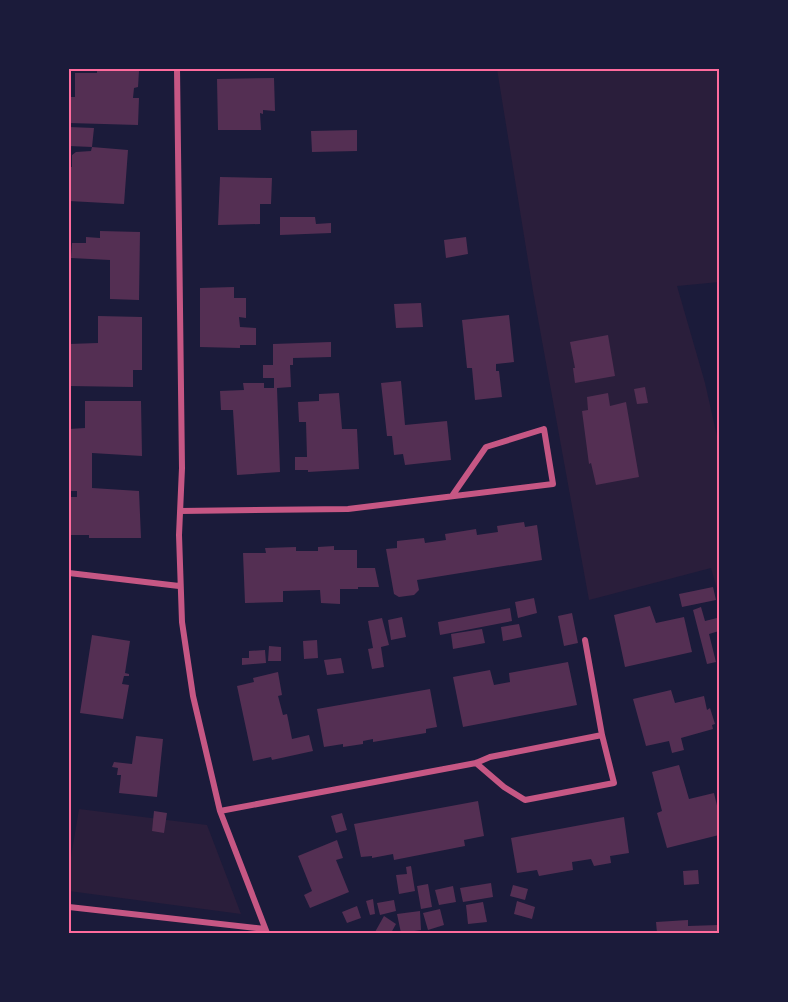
<svg xmlns="http://www.w3.org/2000/svg" width="788" height="1002" viewBox="0 0 788 1002" font-family="Figtree,sans-serif">
	<rect width="100%" height="100%" fill="#1b1b3a"/>
	<!-- green -->
	<path fill="#2a1e3b" d="M497 69H719V282L677 286 705 383 719 445V596L711 568 589 600 533 291Z
		M79 809 207 825 241 914 69 891V869Z"/>
	<!-- building -->
	<path fill="#542f53" d="M97 70 139 71 138 87 134 88 133 98H139L138 125 69 123V97H75V73H97Z
		M274 78 275 111 263 110V114L260 113 261 130H218L217 79Z
		M69 127 94 128 92 147 69 146Z
		M357 130V151L312 152 311 131Z
		M92 147 128 150 124 204 69 201V167H72V155L76 152 91 151Z
		M220 177 272 178 271 204H260V224L218 225Z
		M280 217H315L316 224 331 223V233L280 235Z
		M100 231 140 232 139 300 110 299V260L71 258 72 243H86V237L100 238Z
		M466 237 468 254 446 258 444 240Z
		M234 287V298H246V318L239 317 240 327 256 328V345H240V348L200 347V288Z
		M421 303 423 327 396 328 394 304Z
		M509 315 514 362 496 364V371H499L502 397 475 400 472 368H467L462 320Z
		M98 316 142 317V370H133V387L69 386V344L98 343Z
		M608 335 615 376 575 383 573 368H575L570 342Z
		M331 342V357L293 358V365H290L291 387 277 388 280 472 237 475 233 410H221L220 391 244 390 243 383H264V388H274V378H263V365H273V344Z
		M401 381 405 425 447 421 451 460 405 465 403 454 394 455 392 436H387L381 383Z
		M645 387 648 403 637 404 634 389Z
		M339 393 342 429H357L359 469 308 472V470H295V457H307L306 422H299L298 402 319 401V394Z
		M608 393 610 406 626 402 639 477 596 485 591 463 589 464 582 411 588 410 587 397Z
		M85 401H141L142 456 92 453V488L139 491 141 538H89V535H69V497H77V491H69V429L85 428Z
		M524 522 525 527 537 525 542 560 417 580 419 590 414 595 399 597 394 594 386 549 397 548V541L424 538 425 543 446 540 445 534 476 529 477 535 498 532 497 526Z
		M334 546V550H357V568H375L379 587H358V589H340V604L321 603 320 590 283 591V602L245 603 243 553H266L265 548 296 547V551H318V547Z
		M713 587 716 600 682 607 679 594Z
		M534 598 537 613 518 618 515 602Z
		M650 606 656 623 684 617 692 652 625 667 614 615Z
		M701 607 705 621 717 618 719 625V631L709 634 716 662 707 664 693 610Z
		M510 608 512 621 440 635 438 622Z
		M572 613 578 643 564 646 558 616Z
		M402 617 406 637 391 640 388 620Z
		M382 618 389 645 381 647 384 667 372 669 368 649 373 648 368 621Z
		M519 624 522 637 503 641 501 627Z
		M482 629 485 643 453 649 451 634Z
		M92 635 130 641 125 673 129 674V676H124L122 684 129 685 123 719 80 713Z
		M317 640 318 658 304 659 303 641Z
		M269 646 281 647V661H268Z
		M265 650 266 663 242 665V658H249V651Z
		M341 658 344 673 327 675 324 660Z
		M568 662 577 705 463 727 453 677 490 670 494 685 510 682 509 673Z
		M278 672 282 695 278 696 283 715 287 714 292 739 309 735 313 751 272 760 271 757 253 761 237 686 254 682 253 678Z
		M430 689 437 727 426 729V733L373 742V739L363 741V744L343 747V744L324 747 317 709Z
		M671 690 675 703 704 696 707 710 710 708 715 724 712 725 713 729 681 738 684 750 672 753 669 741 646 746 633 699Z
		M136 736 163 739 157 797 119 793 121 775H117L118 768 112 767 114 762 132 764Z
		M679 765 689 799 714 793 719 814V835L667 848 657 813 662 811 652 772Z
		M478 801 484 836 464 840 465 846 394 860 393 854 372 858V856L361 857 354 824Z
		M154 811 167 813 164 833 152 831Z
		M342 813 347 830 336 833 331 816Z
		M624 817 629 853 610 856 611 863 594 866 591 859 572 862 573 870 539 876 537 870 517 873 511 838Z
		M337 840 343 858 336 860 349 892 310 908 304 895 312 891 298 856Z
		M411 866 415 891 399 894 396 875 407 874 406 867Z
		M698 870 699 884 684 885 683 871Z
		M491 883 493 897 463 902 460 888Z
		M428 884 432 907 421 909 417 886Z
		M513 885 528 889 525 900 510 896Z
		M453 886 456 902 439 905 435 890Z
		M373 899 375 914 370 915 366 901Z
		M394 900 396 911 380 915 377 903Z
		M517 901 535 907 532 919 514 914Z
		M483 902 487 922 468 924 466 905Z
		M357 906 361 918 347 923 342 912Z
		M440 909 444 925 428 930 423 913Z
		M420 911 421 930 401 933 397 914Z
		M384 916 396 924 391 933H376L375 932Z
		M688 920V926L719 925V933H657L656 922Z"/>
	<g fill="none" stroke-linecap="round" stroke-linejoin="round">
		<!-- minor -->
		<path stroke="#c65784" stroke-width="6" d="M177 69 182 468 179 535 182 622 193 696 220 811 267 933
			M180 511 348 509 553 484 544 429 486 447 452 496
			M69 573 179 586
			M476 763 504 787 525 800 614 783 602 735 585 640
			M220 811 476 763 490 757 602 735
			M69 907 265 929"/>
	</g>
	<!-- border -->
	<rect width="788" height="1002" fill="none" stroke="#1b1b3a" stroke-width="141"/>
	<rect x="70" y="70" width="648" height="862" fill="none" stroke="#ff6b9d" stroke-width="2"/>
</svg>
